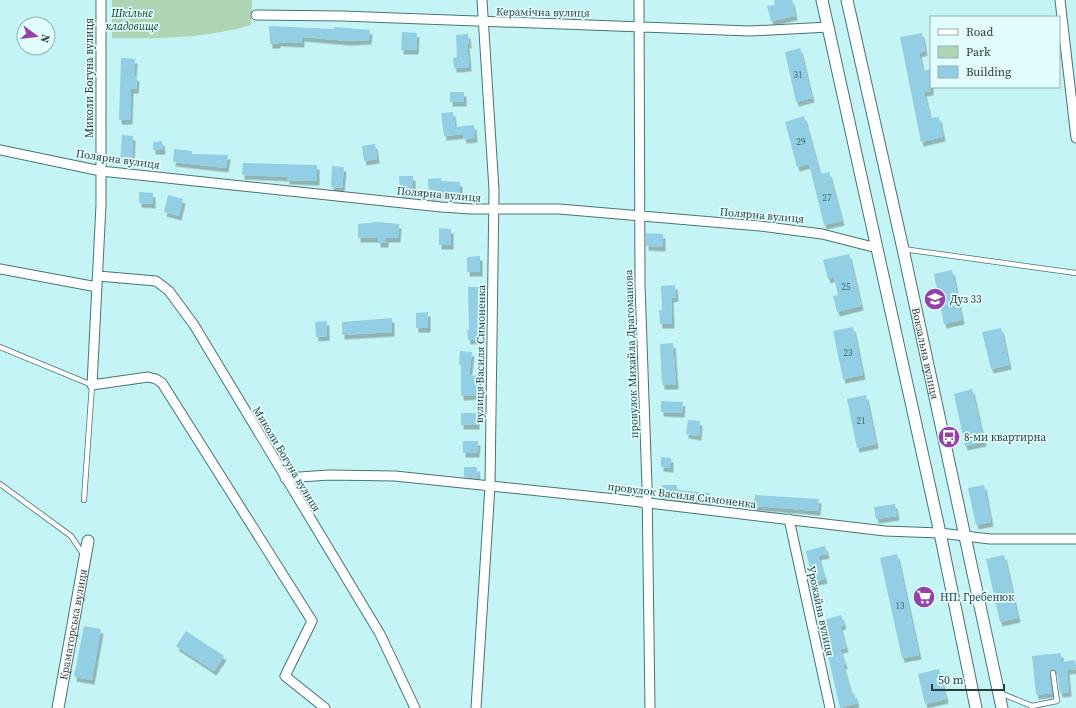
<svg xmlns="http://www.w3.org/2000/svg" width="1076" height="708" viewBox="0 0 1076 708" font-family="'Source Serif 4',serif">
	<defs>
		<filter id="shadow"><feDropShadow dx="2.5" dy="4.5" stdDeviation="0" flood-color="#0004"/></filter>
	</defs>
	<rect width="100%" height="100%" fill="#c4f4f5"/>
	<!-- green -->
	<path fill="#aed4b4" d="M112 0H252L251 25C209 38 156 39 112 38Z"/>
	<!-- building -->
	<path fill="#93cfe4" filter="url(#shadow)" d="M774 0H792L795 16 771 21 767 6 775 5Z
		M269 26 334 29V27L370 30 369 40 348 41 302 37V43L278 42V44H270Z
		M402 32 417 33 416 50H401Z
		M922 33 925 51 919 53 923 71 931 69V91L924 92 930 118 939 117 943 137 921 142 900 37Z
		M468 34 469 44H467L469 67 454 68 453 58 457 57 456 35Z
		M800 48 812 98 796 102 785 52Z
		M121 58 135 59 134 76 137 77 136 89H131L130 120H119Z
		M450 92H464V102H450Z
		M453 112 455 127 474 125 475 138 464 139 463 134 444 136 441 113Z
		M804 116 820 174 829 172 842 221 824 225 809 164 797 167 785 122Z
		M122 135 133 136 132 161 120 160Z
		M162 141 163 150H153V142Z
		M375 144 377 159 364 161 362 146Z
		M174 149 192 151V154L228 155 226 168 173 162Z
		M243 163 317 165V181L287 180V177L242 175Z
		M332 166 344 167 342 188 331 187Z
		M399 176H413V193H400Z
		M441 178V181L460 182V194L429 196 428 179Z
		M139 192 153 193V204L139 203Z
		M168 195 183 199 179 216 164 212Z
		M378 222 399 224 398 238H386V243H378V238H358V224Z
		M439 228 451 229V245H439Z
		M646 233 663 234V247L646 246Z
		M849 254 861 306 837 312 833 296 838 295 834 277 828 279 823 260Z
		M480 256V272H467V257Z
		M952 270 962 320 944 324 934 274Z
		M675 285 676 297 671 298 672 324H660L659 310H662L661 286Z
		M468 287H481V339L468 340 467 330H469Z
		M428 312V328H416V313Z
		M392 318V332L342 335V322Z
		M327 321V336L316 337 315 322Z
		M853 327 863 375 843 379 833 331Z
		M1001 328 1009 365 991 369 982 332Z
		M673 343 676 385H662L660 344Z
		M460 351 472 352 469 376 480 375V395L461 396V365H459Z
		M972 389 984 442 965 446 954 394Z
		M866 395 876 444 857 448 847 399Z
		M661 401 683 402 682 413 661 412Z
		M461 413H477V425H461Z
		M688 420 700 421 699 436 686 434Z
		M463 441H478L477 453H463Z
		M661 457 671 458V468L661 467Z
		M464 467H477L478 479 464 477Z
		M662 485H677V490L710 493 709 503 662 499Z
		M984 485 991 522 976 525 968 488Z
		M755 495 819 499 818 511 754 506Z
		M895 504 897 516 876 519 874 507Z
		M825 546 827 554 818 556 825 579 813 582 806 551Z
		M897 554 919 655 902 658 880 558Z
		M1004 555 1018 618 1000 622 986 559Z
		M841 615 844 625 840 626 846 648 840 649 845 664 843 665 851 694 854 693 857 703 840 708 820 621Z
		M84 626 101 629 92 680 74 677Z
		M186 631 224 656 214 671 176 646Z
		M1061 653V662L1075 660 1076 669 1067 670 1069 692 1060 693 1057 672 1053 669 1049 673 1052 693 1036 695 1032 656Z
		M939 669 946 699 925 704 918 674Z"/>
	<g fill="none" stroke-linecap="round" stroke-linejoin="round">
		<!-- service casing -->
		<g stroke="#487476" stroke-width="6">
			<path id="service" d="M903 249 1076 273
				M0 347 92 385 84 500
				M0 484 71 536 83 554
				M1000 693 1032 706V708
				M1032 706 1057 701 1053 673"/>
		</g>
		<!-- minor casing -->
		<g stroke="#487476" stroke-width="11">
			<path id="minor" d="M101 0V205L92 385 148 377 156 379 162 383 312 621 285 676 325 708
				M639 0 640 285 647 486 650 708
				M1060 0 1076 138
				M256 15 342 16 750 31 829 27
				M0 150 101 171 441 207 472 209H559L760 226 822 234 877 248
				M0 269 97 287
				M98 276 156 281 169 291 194 325 380 634 415 708
				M285 478 329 475 395 476 606 498 885 531 940 533 990 539H1076
				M789 519 830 708
				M476 708 490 486 494 190 482 0"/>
		</g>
		<!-- tertiary casing -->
		<g stroke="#487476" stroke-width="13">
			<g id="tertiary">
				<path d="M822 0 940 533 976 708"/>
				<path id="s1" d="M847 0 903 249 1002 708"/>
				<path id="s2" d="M58 708 88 541"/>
			</g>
		</g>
		<!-- service -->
		<use href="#service" stroke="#fff" stroke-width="4.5"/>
		<!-- minor -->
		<use href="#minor" stroke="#fff" stroke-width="9"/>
		<!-- tertiary -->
		<use href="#tertiary" stroke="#fff" stroke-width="11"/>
	</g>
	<!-- icons -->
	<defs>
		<g id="school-disc" transform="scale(1.15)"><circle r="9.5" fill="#9740ac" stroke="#e1fdfe"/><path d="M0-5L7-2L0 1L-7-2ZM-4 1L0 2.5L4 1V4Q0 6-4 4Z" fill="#fff"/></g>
		<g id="bus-disc" transform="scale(1.15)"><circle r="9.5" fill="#9740ac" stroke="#e1fdfe"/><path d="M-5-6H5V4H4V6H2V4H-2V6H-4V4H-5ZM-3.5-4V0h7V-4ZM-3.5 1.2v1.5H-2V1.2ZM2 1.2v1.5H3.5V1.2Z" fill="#fff"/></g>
		<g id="supermarket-disc" transform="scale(1.15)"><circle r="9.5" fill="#9740ac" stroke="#e1fdfe"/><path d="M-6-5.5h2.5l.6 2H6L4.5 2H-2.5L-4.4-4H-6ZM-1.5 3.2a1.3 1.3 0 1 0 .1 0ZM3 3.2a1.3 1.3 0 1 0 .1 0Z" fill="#fff"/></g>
	</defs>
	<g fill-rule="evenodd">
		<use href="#school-disc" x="935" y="299"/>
		<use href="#bus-disc" x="949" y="437"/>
		<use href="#supermarket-disc" x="924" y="597"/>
	</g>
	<g text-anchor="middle" stroke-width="3.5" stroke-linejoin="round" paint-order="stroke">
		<!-- number labels -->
		<g font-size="9" fill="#456268">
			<text x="798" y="78">31</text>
			<text x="801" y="145">29</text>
			<text x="827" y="201">27</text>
			<text x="846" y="290">25</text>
			<text x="848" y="356">23</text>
			<text x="861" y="424">21</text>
			<text x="900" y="609">13</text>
		</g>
		<!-- street labels -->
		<g font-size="11" fill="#2b3e3e" stroke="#e1fdfe">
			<text transform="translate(543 12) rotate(1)" y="4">Керамічна вулиця</text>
			<text transform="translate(89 78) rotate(-90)" y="4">Миколи Богуна вулиця</text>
			<text transform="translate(118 159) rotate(8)" y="4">Полярна вулиця</text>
			<text transform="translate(439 194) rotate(5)" y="4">Полярна вулиця</text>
			<text transform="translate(762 215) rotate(5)" y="4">Полярна вулиця</text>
			<text transform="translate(480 354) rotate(-89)" y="4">вулиця Василя Симоненка</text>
			<text transform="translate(631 354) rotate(-92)" y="4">провулок Михайла Драгоманова</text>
			<text dy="4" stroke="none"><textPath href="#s1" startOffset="362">Вокзальна вулиця</textPath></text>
			<text transform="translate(287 459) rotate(59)" y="4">Миколи Богуна вулиця</text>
			<text transform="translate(682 495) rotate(7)" y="4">провулок Василя Симоненка</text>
			<text transform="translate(821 611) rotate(78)" y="4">Урожайна вулиця</text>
			<text dy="4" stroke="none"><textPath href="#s2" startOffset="85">Краматорська вулиця</textPath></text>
		</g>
		<!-- park labels -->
		<g font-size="11" font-style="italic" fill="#063917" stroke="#e1fdfe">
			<text x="132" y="17">Шкільне<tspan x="132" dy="13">кладовище</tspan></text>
		</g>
		<!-- poi labels -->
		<g font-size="11" fill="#2b3e3e" stroke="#e1fdfe" text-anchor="start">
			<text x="950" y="303">Дуз 33</text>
			<text x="964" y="441">8-ми квартирна</text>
			<text x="940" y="601">НП. Гребенюк</text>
		</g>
	</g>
	<!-- legend -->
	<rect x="930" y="16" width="130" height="72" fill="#e1fdfe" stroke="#98b1b1"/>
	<rect x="938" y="29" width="20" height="6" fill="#ffffff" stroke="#98b1b1"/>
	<text x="966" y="36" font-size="12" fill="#2b3e3e">Road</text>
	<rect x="938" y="46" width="20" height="12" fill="#aed4b4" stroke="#98b1b1"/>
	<text x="966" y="56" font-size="12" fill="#2b3e3e">Park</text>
	<rect x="938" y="66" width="20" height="12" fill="#93cfe4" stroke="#98b1b1"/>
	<text x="966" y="76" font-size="12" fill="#2b3e3e">Building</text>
	<!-- north arrow -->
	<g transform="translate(36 36) rotate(105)"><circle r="19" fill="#e1fdfe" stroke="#98b1b1"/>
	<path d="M0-3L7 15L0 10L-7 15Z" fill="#9740ac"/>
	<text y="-6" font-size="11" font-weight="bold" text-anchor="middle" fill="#2b3e3e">N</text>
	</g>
	<!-- scale -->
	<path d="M932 684v6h72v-6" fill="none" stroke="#2b3e3e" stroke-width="2"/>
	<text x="938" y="684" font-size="12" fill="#2b3e3e" stroke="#e1fdfe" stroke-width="3" paint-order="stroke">50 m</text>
</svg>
